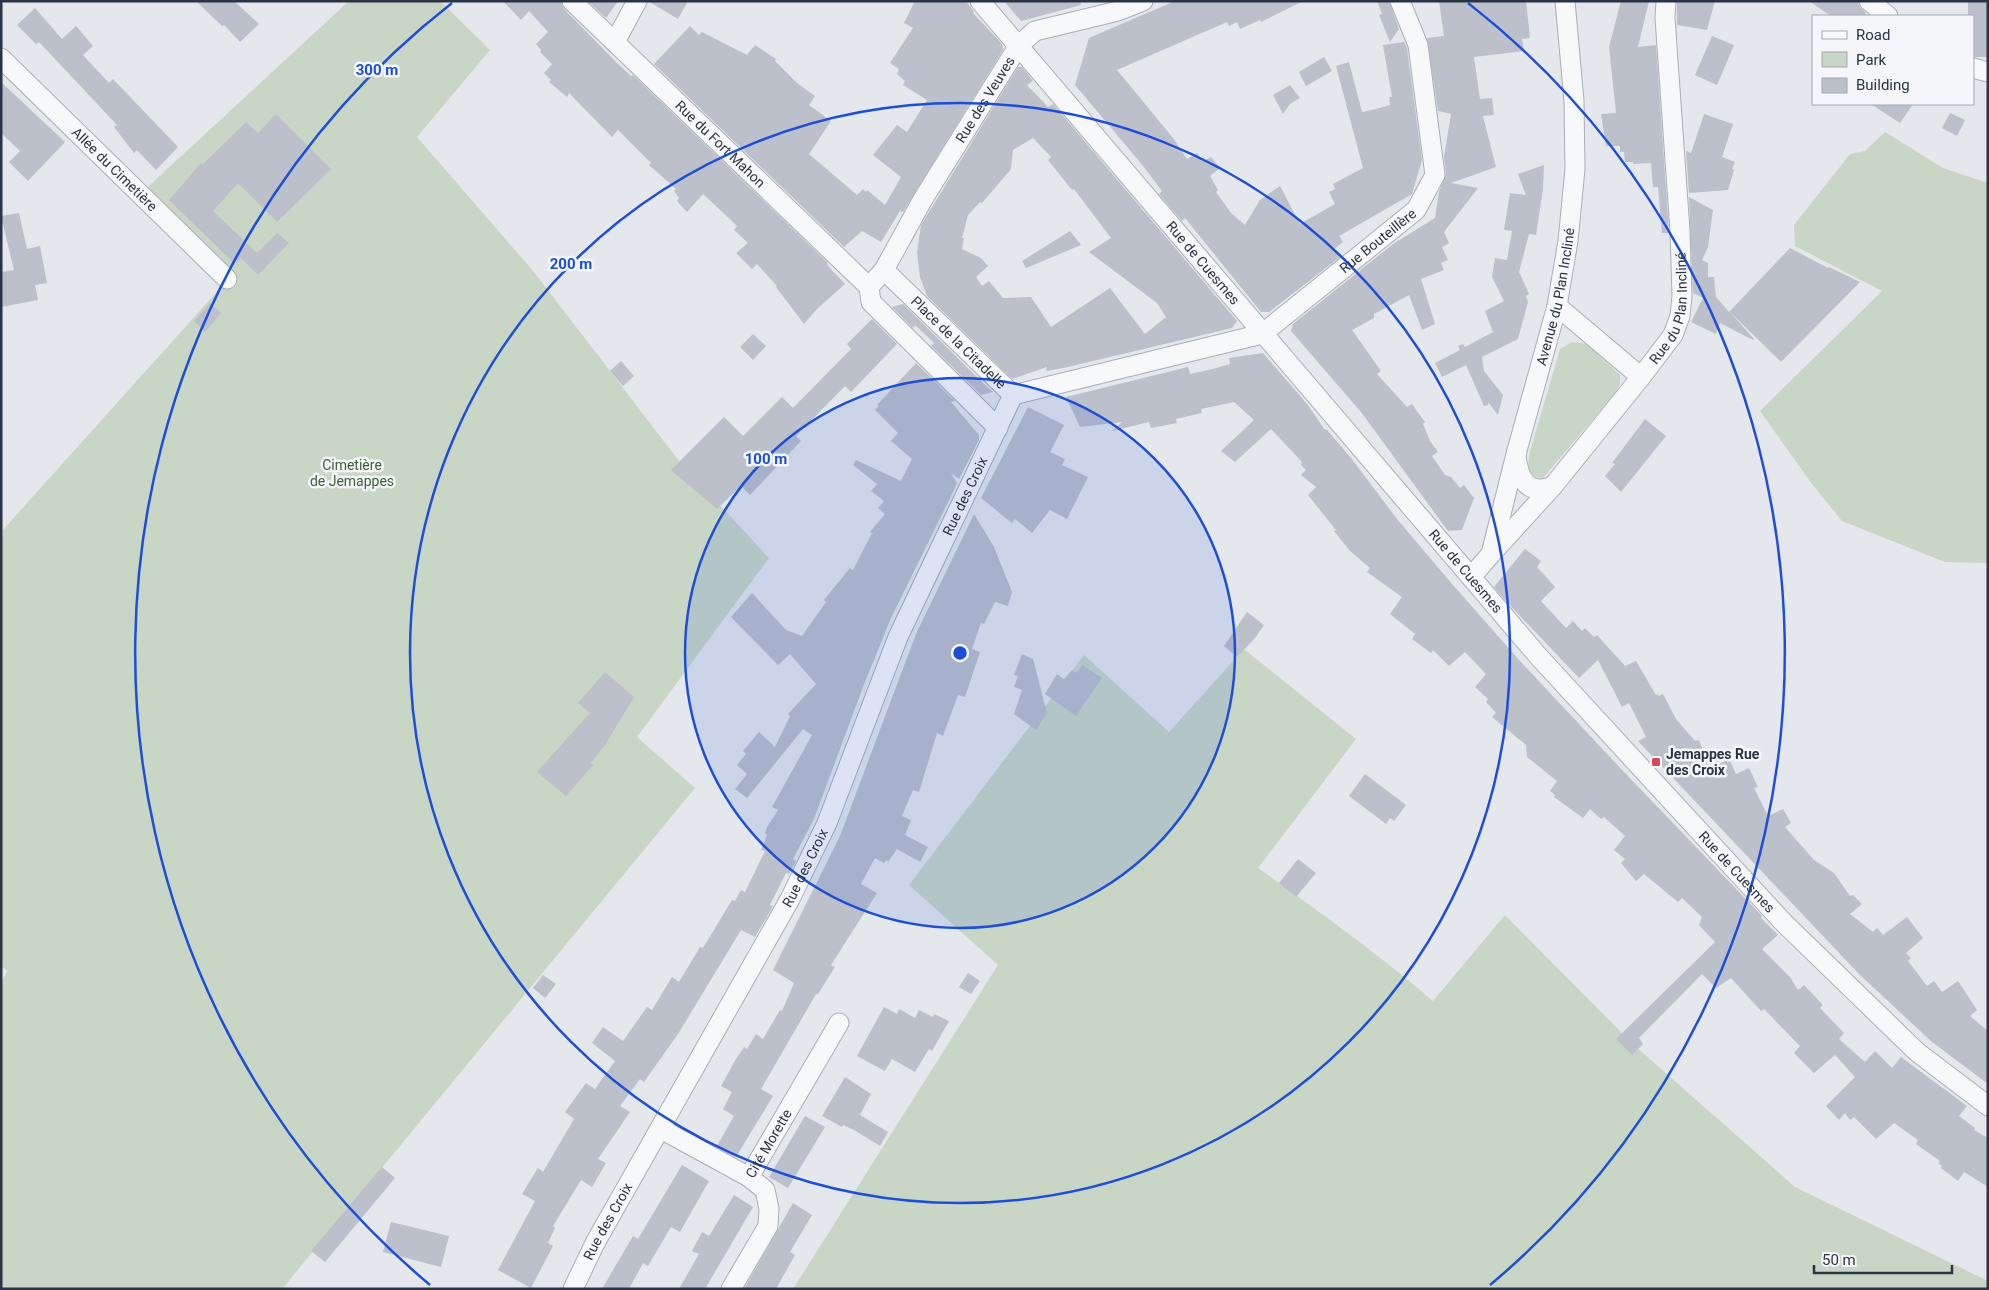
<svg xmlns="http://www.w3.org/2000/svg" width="1989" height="1290" viewBox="0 0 1989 1290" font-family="Roboto,sans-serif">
	<rect width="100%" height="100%" fill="#e4e7ec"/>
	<!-- green -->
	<path fill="#c9d6c5" d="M349 1H440L490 50 417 137 534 272 679 461 769 558 637 737 695 788 282 1289H1V981L8 971 1 966V532L223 285 135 201 152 183Z
		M1885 132 1943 168 1988 183V563L1945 562 1842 521 1812 484 1760 411 1882 291 1795 246 1794 225 1850 154 1865 151Z
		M1572 342 1587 344 1620 375V384L1615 393 1543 478 1536 477 1528 471 1529 455 1560 349Z
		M1244 649 1356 739 1258 868C1318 911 1377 953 1433 1001L1505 915 1634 1045 1795 1187 1988 1281V1289H793L998 965 909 885 1084 655 1169 732Z"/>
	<!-- building -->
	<path fill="#bbc0ca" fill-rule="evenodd" d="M196 1H234L259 24 240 42 224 25 222 26Z
		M503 1H561L564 9 616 62 631 76 633 75 827 262 828 266 845 284 817 309 804 324 776 287 777 286 757 264 752 269 736 253 748 243 734 230 737 226 716 206 703 194 687 212 677 201 679 198 674 191 676 189 649 165 651 163 618 130 612 137 569 93 567 97 549 82 551 80 544 73 552 64 540 52 541 50 536 44 548 32 529 11 521 20Z
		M588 1H618L606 18Z
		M648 1H688L678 19Z
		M915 1H966L974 12 973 13 1002 44 1003 50 903 212 900 211 881 242 862 231 844 247 654 64 690 26 699 35 702 32 747 55 755 45 776 59 775 61 797 83 815 96 809 105 831 121 809 154 857 195 863 189 866 192 867 190 885 205 901 177 873 155 897 125 907 132 927 100 903 85 905 81 897 74 899 69 890 63 913 28 904 23Z
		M1004 1H1080L1081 5 1021 21Z
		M1175 1H1303L1261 22 1260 20 1240 29 1237 22 1229 26 1227 22 1117 70 1173 138 1187 159 1197 153 1203 161 1211 157 1220 168 1210 176 1218 190 1216 192 1231 213 1245 225 1260 200 1280 186 1300 224 1335 204 1329 192 1335 189 1333 184 1363 168 1336 66 1349 62 1362 112 1376 109 1390 105 1389 97H1392L1383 45 1404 42 1407 48 1422 160 1412 194 1339 236 1343 242 1334 249 1340 257 1269 312H1261L1185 218 1182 221 1159 194 1162 191 1144 167 1075 85 1089 38Z
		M1377 1H1389L1399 29 1390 42 1379 15 1382 14Z
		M1439 1H1526L1530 38 1522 39 1524 51 1474 57 1480 99 1492 98 1494 115 1483 116 1496 167 1451 183 1478 188 1444 232 1449 243 1442 247 1448 260 1441 263 1444 270 1421 279 1435 324 1422 330 1409 295 1374 314V318L1352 330 1381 371 1377 374 1407 407 1412 404 1425 422 1423 424 1430 441 1438 452 1432 456 1445 475 1451 477 1460 488 1464 485 1474 498 1462 530 1448 531 1361 412 1291 331 1293 324 1393 244 1435 218 1439 192 1446 174 1444 157 1451 114 1438 111 1427 38 1444 36Z
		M1621 1H1649L1638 47 1656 45 1669 233H1662L1658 187H1653L1651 163 1633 164V162H1625L1624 152H1620V146H1606L1601 114 1616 113 1609 47Z
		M1677 1H1715L1707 30 1677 25Z
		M1809 1H1858L1859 6 1866 13 1864 16H1831Z
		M1968 1H1988V57H1973V16H1968Z
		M35 8 62 39 76 26 93 46 83 55 109 83 113 79 178 147 156 170 137 150 134 153 114 127 117 125 39 42 36 44 17 25Z
		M1712 36 1734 45 1717 85 1695 75Z
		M1324 57 1332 71 1306 86 1299 72Z
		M1018 67H1022L1033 81 1027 85 1048 107 1053 104 1237 321 1232 328 1068 367 1046 371 1047 367 1012 379 927 296 920 277 917 253 921 225ZM1033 138 1051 157 1048 160 1072 190 1074 189 1111 238 1089 252 1157 303 1166 317 1145 334 1110 288 1051 327 1031 297 1003 298 989 281 982 286 976 277 988 266 981 258 962 249 964 238H962L968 215 980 202 982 203 1011 169 1013 150Z
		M1 82 65 142 28 181 9 162 20 151 1 133Z
		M1290 85 1300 98 1290 104 1283 114 1273 95Z
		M1871 104H1913L1900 123Z
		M1950 113 1965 120 1957 136 1942 128Z
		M276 114 331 169 277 222 238 183 213 211 257 253 277 233 289 243 258 275 241 258 235 264 169 200 201 163 203 164 246 122 258 133Z
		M1704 114 1733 124 1722 157 1735 162 1732 169 1734 170 1728 190 1689 193 1686 151 1691 153Z
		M1544 165 1543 189 1536 235 1529 234 1519 272 1529 294 1526 296 1528 302 1518 339 1482 357 1484 371 1503 395 1498 415 1488 402V405L1484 406 1466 365 1442 377 1435 363 1460 350 1458 346 1463 344 1465 347 1493 332 1485 311 1504 301 1492 277 1495 258 1507 260 1512 231 1504 230 1510 193 1526 195 1518 174Z
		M1689 197 1713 210 1708 247 1702 260 1708 263V277H1714L1716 297 1729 312 1790 248 1828 268 1829 267 1860 282 1781 362 1730 312 1754 339 1753 340 1720 323 1716 334 1691 322 1703 298 1693 293Z
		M19 213 27 249 40 246 47 283 35 285 38 300 1 307V272L14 270 1 216Z
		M1070 231 1081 245 1026 268 1022 261Z
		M210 303 221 313 205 332 194 321Z
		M903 304 987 387 993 392 981 395 931 346 934 343 915 325 913 328 892 307Z
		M872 319 897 344 851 392 845 386 796 436 801 441 750 495 741 486 717 509 671 470 724 417 743 436 782 397 793 408 851 349 847 344Z
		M753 334 766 346 753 360 740 347Z
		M1263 353 1307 404 1325 430 1326 429 1351 458 1397 519 1452 584 1520 661 1625 773 1762 916 1761 918 1778 935 1762 949 1790 977 1798 990 1804 985 1823 1005 1820 1008 1844 1033 1839 1039 1865 1062 1875 1051 1892 1068 1901 1057 1967 1106 1959 1116 1975 1128 1974 1130 1988 1138V1187L1964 1172 1958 1181 1941 1168 1942 1166 1938 1163 1940 1161 1916 1144 1918 1140 1894 1123 1876 1139 1854 1117 1850 1120 1845 1113 1839 1120 1826 1106 1855 1077 1835 1055 1814 1073 1794 1053 1800 1046 1764 1009 1761 1011 1731 978 1716 988 1702 974 1639 1038 1643 1044 1632 1055 1616 1039 1715 942 1699 925 1702 917 1682 898 1678 902 1644 874 1636 881 1621 863 1625 859 1614 850 1625 836 1604 817 1601 819 1590 809 1583 818 1554 797 1555 795 1550 791 1557 781 1527 757 1526 745 1492 717 1496 713 1486 702 1488 699 1475 687 1486 674 1465 652 1449 666 1433 650 1431 653 1412 639 1415 634 1390 614 1402 597 1367 572 1370 568 1350 551 1334 531 1336 530 1308 495 1316 487 1301 475 1306 470 1301 465 1302 462 1271 429 1235 462 1221 451 1254 420 1234 402 1201 409 1202 413 1176 419 1177 423 1151 428 1149 422 1112 431 1122 422 1080 427 1066 397 1188 367 1190 374 1213 369 1230 364 1229 358Z
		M621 361 634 376 623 386 610 371Z
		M916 363 955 401 951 402 979 435V440L959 479 951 473 957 483 953 492 891 618 863 687 814 819 793 859 796 861 789 874 786 873 770 905 773 906 755 937 741 930 678 1034 644 1082 640 1079 620 1106 630 1112 598 1159 606 1163 592 1187 581 1180 553 1226 555 1228 548 1243 553 1246 531 1288 498 1270 535 1201 522 1194 538 1168 543 1172 574 1119 565 1112 586 1083 595 1089 615 1061 592 1043 603 1027 623 1041 647 1007 652 1010 672 977 679 982 700 947 703 948 732 900 735 901 741 890 745 892 765 851 761 850 767 835 765 833 767 827 778 810 772 807 812 735 803 729 747 798 735 789 747 774 737 765 746 754 743 751 759 732 775 747 790 716 788 714 816 684 790 654 778 665 731 617 752 593 786 630 802 636 826 602 824 600 850 568 853 570 872 533 870 532 885 514 878 508 884 501 871 491 877 484 853 465 856 460 901 481 912 459 891 441 898 433 875 410 879 406 877 405Z
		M1028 407 1064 425 1050 452 1065 459 1062 465 1088 477 1067 519 1050 510 1032 533 1015 519 1012 523 981 498Z
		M1645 419 1666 436 1621 492 1605 476 1615 464 1612 463Z
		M974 514 994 547 1012 592 1008 606 995 602 984 624 981 623 972 649 980 652 965 697 958 695 943 736 937 733 919 792 913 790 902 816 911 820 905 835 928 847 920 862 897 849 888 862 887 860 884 863 875 858 861 884 877 893 831 965 835 967 818 994H816L761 1089 773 1096 736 1157 717 1146 734 1116 723 1109 732 1092 721 1086 736 1059 744 1047 747 1049 756 1034 763 1039 780 1010 782 1011 794 983 773 970 840 836 916 634Z
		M1525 549 1541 561 1537 567 1555 587 1541 601 1566 628 1573 621 1582 631 1585 628 1594 637 1597 635 1625 666 1636 661 1656 695 1658 694V696L1663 694 1676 719 1695 741 1699 740 1704 753 1712 750 1719 764 1729 759 1736 774 1749 768 1758 787 1754 788 1768 816 1783 809 1791 823 1785 827 1814 860 1834 873 1850 896 1853 895 1862 904 1850 914 1873 932 1877 928 1883 935 1907 917 1923 938 1906 953 1911 958 1908 961 1927 986 1934 981 1942 992 1958 981 1977 1010 1970 1016 1988 1031V1084L1932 1042 1859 974 1638 741 1646 737 1629 703 1622 707 1598 660 1579 678 1504 599 1494 587Z
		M1247 612 1264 625 1255 638 1237 657 1224 646Z
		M1022 654 1033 659 1047 713 1036 730 1014 714 1022 690 1014 687 1018 676 1014 675Z
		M1082 665 1102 678 1076 716 1045 694 1057 674 1064 679 1072 670 1077 673Z
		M605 672 634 697 605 745 591 763 593 765 566 796 537 772 590 713 578 703Z
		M1365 774 1406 805 1394 821 1390 818 1386 824 1349 796Z
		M1298 859 1316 873 1296 897 1279 883Z
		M968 973 980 981 971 994 959 987Z
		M543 975 556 984 545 998 533 988Z
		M884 1007 897 1014 899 1009 915 1018 919 1010 933 1017 934 1014 949 1021 932 1051 929 1049 915 1072 892 1059 885 1071 857 1056Z
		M845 1077 871 1094 860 1115 888 1132 880 1146 854 1130 843 1125 842 1127 822 1116Z
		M805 1116 825 1127 788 1188 769 1177Z
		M682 1165 709 1181 680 1232 671 1227 648 1266 643 1263 629 1289H602L633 1236 638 1239Z
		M382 1167 395 1178 325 1262 311 1251Z
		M734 1195 753 1207 705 1289H679L699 1254 692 1251 702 1232 709 1236Z
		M793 1203 812 1215 790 1252 795 1255 776 1289H744Z
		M391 1222 449 1236 441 1267 383 1252Z"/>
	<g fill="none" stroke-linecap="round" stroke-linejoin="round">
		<!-- minor casing -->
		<g stroke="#a9aeb7" stroke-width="21">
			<g id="minor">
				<path id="s1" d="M572 1 869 287"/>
				<path id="s2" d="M980 1 1539 657 1783 922 1917 1052 1988 1106"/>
				<path d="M1869 1 1888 16"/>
				<path d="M615 42 637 1"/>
				<path id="s3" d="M1 58 227 279"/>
				<path d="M1973 68 1988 72"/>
				<path id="s4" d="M884 270 1013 395"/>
				<path d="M1557 306 1641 377"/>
				<path id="s5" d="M1013 395 1262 334 1416 210 1435 175 1418 45 1400 1"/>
				<path id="s6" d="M998 428 871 302 869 287 884 270 923 199 1019 45 1035 31 1118 11 1143 1"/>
				<path d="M1516 456C1519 479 1527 496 1553 486"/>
				<path id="s7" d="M1491 554 1553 486 1641 377 1673 335 1680 316 1682 296 1680 231 1665 18 1666 1"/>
				<path id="s8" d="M1471 577 1491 554 1516 454 1557 306 1568 241 1575 169 1574 101 1565 1"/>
				<path d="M661 1129 749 1177"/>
				<path id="s9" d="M573 1289 595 1243 790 899 827 823 898 637 1013 395"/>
				<path id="s10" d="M731 1289 768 1226 769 1209 765 1190 749 1177 839 1023"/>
			</g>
		</g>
		<!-- minor -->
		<use href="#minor" stroke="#f7f8fa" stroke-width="19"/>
	</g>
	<!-- distance rings -->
	<circle cx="960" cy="653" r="275" fill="#1d4ed8" fill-opacity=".12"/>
	<g fill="none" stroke="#1d4ed8" stroke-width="2.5">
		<circle cx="960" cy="653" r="275"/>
		<circle cx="960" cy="653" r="550"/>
		<path d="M430 1285A825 825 0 0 1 452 3M1468 3A825 825 0 0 1 1490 1285"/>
	</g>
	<!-- markers -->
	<rect fill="#d1495b" stroke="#f4f6f9" stroke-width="2" x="1651" y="757" width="10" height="10" rx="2.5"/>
	<g text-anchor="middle" stroke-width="5" stroke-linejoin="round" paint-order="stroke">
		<!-- street labels -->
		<g font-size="14" fill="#2b3445" stroke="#f4f6f9">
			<text dy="5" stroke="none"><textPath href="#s6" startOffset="415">Rue des Veuves</textPath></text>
			<text dy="5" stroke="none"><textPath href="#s1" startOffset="206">Rue du Fort Mahon</textPath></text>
			<text dy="5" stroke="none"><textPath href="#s3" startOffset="159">Allée du Cimetière</textPath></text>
			<text dy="5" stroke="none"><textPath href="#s5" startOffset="405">Rue Bouteillère</textPath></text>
			<text dy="5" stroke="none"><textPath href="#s2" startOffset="344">Rue de Cuesmes</textPath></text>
			<text dy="5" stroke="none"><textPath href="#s8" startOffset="296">Avenue du Plan Incliné</textPath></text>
			<text dy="5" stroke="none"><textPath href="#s7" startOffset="310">Rue du Plan Incliné</textPath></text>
			<text dy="5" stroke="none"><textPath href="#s4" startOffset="104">Place de la Citadelle</textPath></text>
			<text dy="5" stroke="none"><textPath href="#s9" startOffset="886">Rue des Croix</textPath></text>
			<text dy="5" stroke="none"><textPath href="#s2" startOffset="749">Rue de Cuesmes</textPath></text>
			<text dy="5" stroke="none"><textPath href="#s9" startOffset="481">Rue des Croix</textPath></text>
			<text dy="5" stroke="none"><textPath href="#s2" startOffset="1154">Rue de Cuesmes</textPath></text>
			<text dy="5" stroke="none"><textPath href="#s10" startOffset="169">Cité Morette</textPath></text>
			<text dy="5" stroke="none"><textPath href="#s9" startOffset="76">Rue des Croix</textPath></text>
		</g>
		<!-- park labels -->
		<g font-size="14" fill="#3f6138" stroke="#f4f6f9">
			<text x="352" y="470">Cimetière<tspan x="352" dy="16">de Jemappes</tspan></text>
		</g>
		<!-- poi labels -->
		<g font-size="14" font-weight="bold" fill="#2b3445" stroke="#f4f6f9" text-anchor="start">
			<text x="1666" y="759">Jemappes Rue<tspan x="1666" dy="16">des Croix</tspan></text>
		</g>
	</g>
	<circle cx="960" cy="653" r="8" fill="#1d4ed8" stroke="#f4f6f9" stroke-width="2.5"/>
	<g font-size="15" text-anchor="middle" font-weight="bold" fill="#1d4ed8" stroke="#f4f6f9" stroke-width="5" stroke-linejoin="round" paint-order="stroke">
		<text x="377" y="75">300 m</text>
		<text x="571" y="269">200 m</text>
		<text x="766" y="464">100 m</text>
	</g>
	<!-- border -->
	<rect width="1989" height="1290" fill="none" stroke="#2b3445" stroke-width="5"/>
	<!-- legend -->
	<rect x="1812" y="15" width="162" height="90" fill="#f4f6f9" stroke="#a4a8b1"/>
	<rect x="1822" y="31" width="25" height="8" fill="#f7f8fa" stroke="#a4a8b1"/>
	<text x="1856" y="40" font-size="15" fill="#2b3445">Road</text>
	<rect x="1822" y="52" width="25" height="15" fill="#c9d6c5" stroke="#a4a8b1"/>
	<text x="1856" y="65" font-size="15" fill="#2b3445">Park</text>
	<rect x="1822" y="78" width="25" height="15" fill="#bbc0ca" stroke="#a4a8b1"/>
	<text x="1856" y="90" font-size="15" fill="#2b3445">Building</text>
	<!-- scale -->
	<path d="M1814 1265v8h138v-8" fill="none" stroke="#2b3445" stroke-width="2.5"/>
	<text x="1822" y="1265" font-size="15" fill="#2b3445" stroke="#f4f6f9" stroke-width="4" paint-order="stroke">50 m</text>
</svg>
